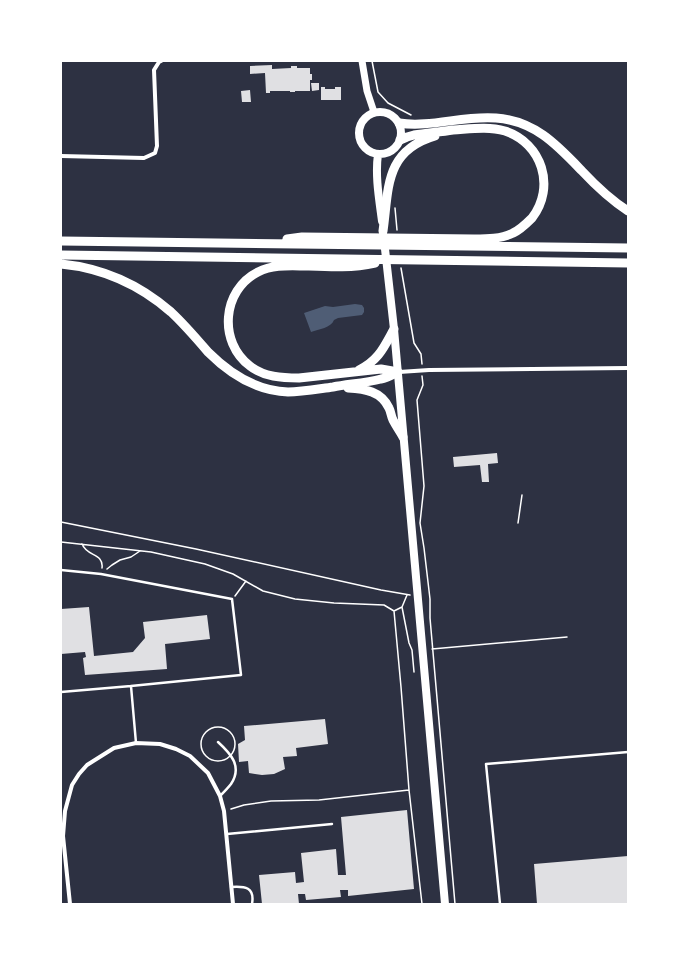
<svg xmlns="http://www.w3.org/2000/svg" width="689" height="965" viewBox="0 0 689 965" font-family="Quicksand,sans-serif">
	<rect width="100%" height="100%" fill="#2d3142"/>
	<!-- water -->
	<path fill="#4f5d75" d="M355 304 362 305 364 308V312L362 315 338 318 334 320C331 328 319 329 311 332L304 313 325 306 333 307Z"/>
	<!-- building -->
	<path fill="#e0e0e3" d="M272 65V69L291 68V66H297V68H310V74H312V80H310V91H295V92H290V91H270V93H266L265 73 250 74V66Z
		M311 83H319V90L312 91Z
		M321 87H325V89H335V87H341V100H321Z
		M250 90 251 102H242L241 91Z
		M497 453 498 463 488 464 489 482H482L480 465 454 467 453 457Z
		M89 607 94 656 133 652 145 638 143 622 207 615 210 639 165 644 167 669 85 675 83 658 86 657 85 652 61 654V609Z
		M325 719 328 744 296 748 297 756 283 757 285 769 274 774 262 775 255 774 249 773 248 761 239 762 238 744 245 740 244 726Z
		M407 810 414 889 348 896V890H340L341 897 306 900 305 894H298L299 904H262L259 875 295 872 296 883 304 882 301 853 336 849 338 875H346L341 817Z
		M628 856V904H537L534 864Z"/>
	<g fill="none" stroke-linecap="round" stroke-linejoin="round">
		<!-- path -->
		<path stroke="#fff" stroke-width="1.5" d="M372 61 378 92 388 103 411 115
			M395 208 397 230
			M401 268 414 343 421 354 422 364
			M422 376 423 385 417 400 424 486 420 523 424 548 430 599V618L455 904
			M61 522 196 549 381 590 410 595
			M518 523 522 495
			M61 542 151 552 205 564 233 574 263 591 295 599 334 603 384 605 394 611 401 687 409 790 422 904
			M82 544C87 557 104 553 102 568
			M107 569 112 565 120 560 131 557 140 551
			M235 596 246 581
			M402 607 409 643 412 650 414 672
			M394 611 402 607 407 595
			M432 649 567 637
			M201 744a17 17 0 1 1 34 0a17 17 0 1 1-34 0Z
			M231 809 244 805 271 801 319 800 409 790"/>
		<!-- service -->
		<path stroke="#fff" stroke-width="2.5" d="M61 570 101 574 232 599 241 675 131 686 136 743
			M61 692 131 686
			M218 742C230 753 243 766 231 784 228 788 224 792 220 796
			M227 834 332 824
			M231 887C245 886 255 887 252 904
			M500 904 486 764 628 752"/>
		<!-- minor -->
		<path stroke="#fff" stroke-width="4" d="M61 156 144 158 155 153 157 146 154 70 159 62 161 61
			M399 372 429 370 628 368
			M70 904 63 836 65 811 72 785 79 774 87 765 114 748 136 743 160 744 176 749 190 756 208 773 220 796 224 811 233 904"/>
		<!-- secondary -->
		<path stroke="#fff" stroke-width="7" d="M362 61 367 91 374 112"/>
		<!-- primary -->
		<path stroke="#fff" stroke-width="8" d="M359 133a21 21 0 1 1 42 0a21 21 0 1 1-42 0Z
			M378 154C375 176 379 198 382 221
			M384 240 394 329 445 904"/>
		<!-- motorway -->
		<path stroke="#fff" stroke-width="9" d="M399 123C431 128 464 115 496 118 535 121 557 145 582 171 596 186 611 200 628 211
			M383 231C389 189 384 151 435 136
			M287 239 302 237 474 239C487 239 501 239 513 233 520 230 526 224 532 218 556 187 542 143 505 131 488 126 470 129 453 130 440 132 427 133 414 135L407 137 400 140
			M61 241 628 248
			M61 255 628 263
			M375 263C353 268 331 267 309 266 291 266 274 264 258 272 222 290 218 342 250 366 264 377 282 378 299 378L381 369 398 372
			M61 264C102 268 140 285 171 312 184 324 196 338 208 352 229 373 256 391 288 392 302 392 318 389 333 387 349 384 365 383 381 379 387 378 392 375 398 372
			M359 370C379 360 384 347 394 329
			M348 388C365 389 381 391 389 408 391 412 391 416 393 420 396 426 400 431 403 437"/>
	</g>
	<!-- border -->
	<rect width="689" height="965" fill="none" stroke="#ffffff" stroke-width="124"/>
</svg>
